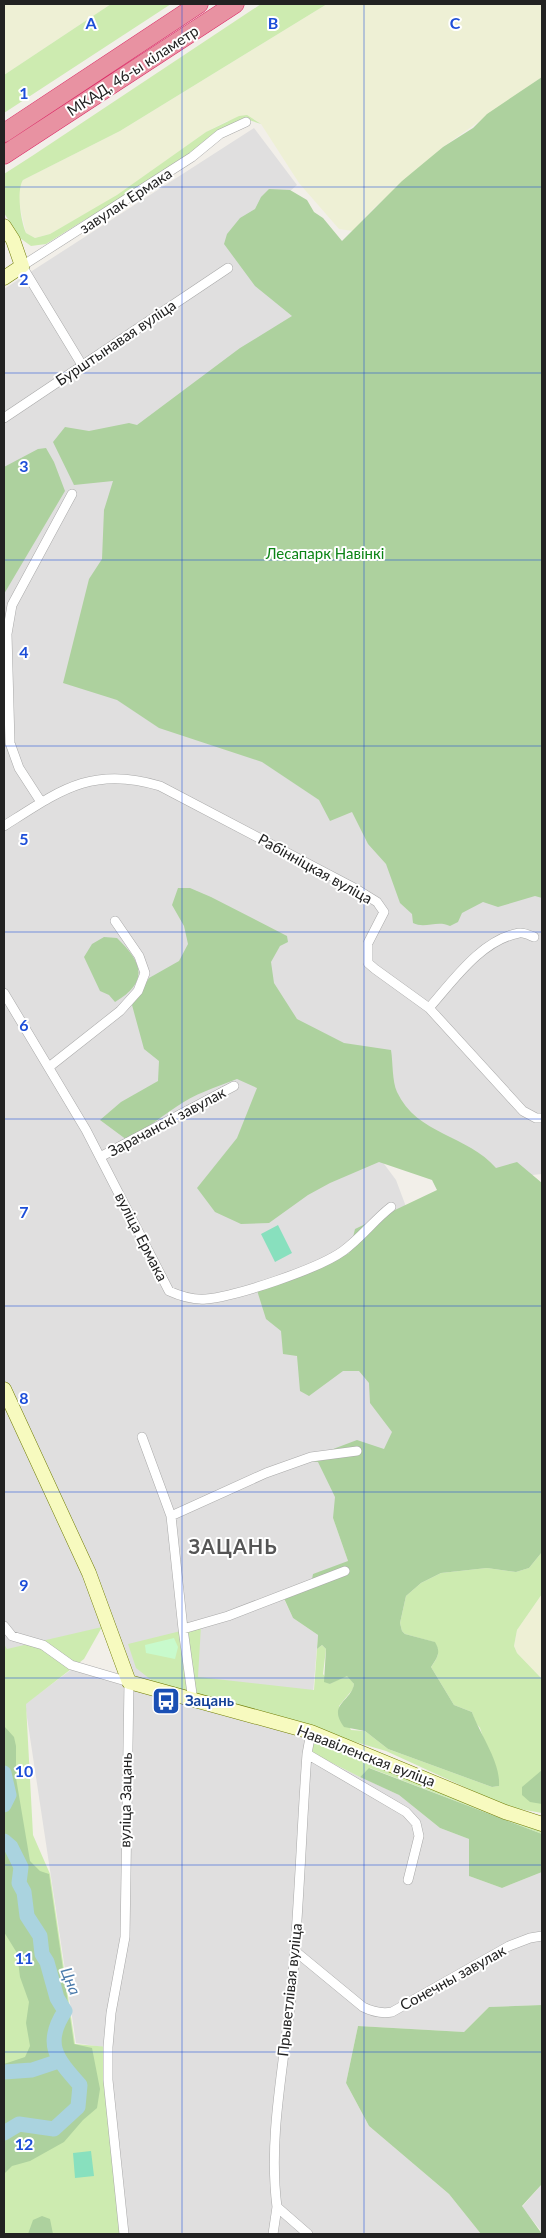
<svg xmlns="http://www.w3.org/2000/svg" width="546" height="2238" viewBox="0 0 546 2238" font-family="Lato,sans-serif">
	<rect width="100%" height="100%" fill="#f2efe9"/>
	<!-- residential -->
	<path fill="#e0dfdf" d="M254 128 297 185 235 238 305 333 128 473 83 666 359 790 435 885 542 888V1174L503 1178 400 1120 378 1067 327 1053 266 997 259 946 217 912 197 909V959L155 1010 268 1093 212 1187 264 1206 376 1153 396 1180 408 1212 360 1261 255 1285 310 1379 365 1356 404 1426 392 1457 333 1518 348 1561 345 1571 282 1595 293 1618 318 1635 308 1752 399 1795 440 1828 469 1839V1876L502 1888 542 1872V2005L489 2007 464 2032 358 2026 346 2083 369 2126 449 2194 481 2234H124L108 2080V2048L76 2043 25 1704 72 1669 134 1689 113 1625 6 1650 4 1644V289Z
		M542 2184V2232L522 2207Z"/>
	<!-- farmland -->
	<path fill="#eef0d5" d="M4 4H111L4 75Z
		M327 4H542V77L443 147 374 208 353 231 339 229 299 183 261 124 254 119 227 121 206 132 115 197 50 234 35 238 26 233 18 198V189L23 180 120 131Z
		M542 1594V1679L517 1653 514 1646 517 1630Z"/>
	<!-- grass -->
	<path fill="#cdebb0" d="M111 4H171L4 113V75Z
		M261 4H327L120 131 23 180C16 191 21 222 26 233L35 238 50 234 117 195 206 132 239 116 247 115 261 124 249 120 210 136 190 155 95 217 86 219 46 244 31 246 20 238 4 213V174L32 156Z
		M542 1552V1594L517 1630 514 1646 517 1653 542 1679V1813L508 1807 386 1751 155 1683 136 1668 128 1644 201 1626 198 1677 314 1690 317 1649 322 1645 326 1649 323 1674 330 1684 347 1675 354 1684 353 1689 339 1706 351 1730 365 1731 388 1749 492 1787 499 1786 480 1728 475 1722 472 1712 454 1705 431 1667C438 1657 441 1652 434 1642L405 1634 402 1631 400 1623 406 1596 421 1583 441 1573 487 1568 516 1572 529 1568Z
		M102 1627 84 1659 26 1704 33 1835 50 1874 75 2044 108 2047 124 2234H4V1644L7 1649Z
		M309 1741 381 1765 542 1831V1834L370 1768 360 1777 308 1751Z"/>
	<!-- forest -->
	<path fill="#add19e" d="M542 77V898L535 896 498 907 483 902 462 913 458 922 450 926C437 920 425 929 413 923L412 914 400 903 386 864 368 844 352 812 330 821 319 800 262 762 159 728 117 700 63 683 89 579 102 559 104 510 113 481 74 485 53 442 65 427 89 431 129 423 137 425 240 348 292 316 255 286 224 244 227 234 240 218 255 209 261 197 269 189 290 190 307 200 314 212 323 218 342 241 402 181 443 147 473 128 487 114Z
		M46 448 54 462 65 491 4 594V467L38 449Z
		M178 888H190L211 897 287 936 288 942 280 946 271 962 274 983 297 1019 344 1043 391 1050C393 1062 392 1081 397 1092 417 1135 468 1135 496 1168L517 1162 542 1183V1552L529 1568 516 1572 487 1568 441 1573 421 1583 406 1596 400 1623 402 1631 405 1634 435 1642C441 1652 438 1657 431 1667L454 1705 472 1712C479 1733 501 1762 499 1786L492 1787 388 1749 365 1731 344 1727C327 1704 351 1702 354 1684L347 1676 330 1684 324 1682 326 1649 322 1645 317 1649 318 1635 293 1618 282 1594 311 1584 313 1574 348 1561 333 1518 335 1497 318 1462 304 1460 357 1440 384 1449 392 1432 370 1403 369 1383 359 1371H343L309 1396 300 1391 297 1356 283 1354 281 1331 266 1319 255 1284 321 1268 349 1253 355 1229 437 1190 432 1180 379 1162 330 1183 308 1195 269 1223 241 1224 215 1212 197 1188 237 1138 257 1088 237 1079C216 1087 194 1094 176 1107 159 1118 145 1130 127 1140L100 1120 121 1102 158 1081 159 1061 144 1049 132 1005 149 978 179 961 188 944 184 926 172 905Z
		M104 937 117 938C142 962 150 981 115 1002L109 995 100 991 84 957 92 944Z
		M4 1726 14 1737 16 1746V1778L30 1861 40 1871 49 1874 74 2044 92 2048 100 2089 97 2108 83 2120 64 2142 30 2161 12 2166 4 2174V2064L25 2057 30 2046 26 2023 29 2002 20 1977 17 1953 4 1932Z
		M369 1768 542 1834V1872L502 1888 469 1876V1839L440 1828 399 1795 360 1777Z
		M542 1770V1804L530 1802 522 1795V1787Z
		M542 2005V2184L522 2206 542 2234H481L449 2194 369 2126 346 2083 358 2026 464 2032 489 2007Z
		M42 2216 50 2219 53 2234H28L33 2220Z"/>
	<!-- park -->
	<path fill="#c8facc" d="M174 1638 178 1647 175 1659 146 1653 145 1645Z"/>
	<!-- pitch -->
	<path fill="#88e0be" d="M278 1225 292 1253 275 1262 261 1234Z
		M91 2151 94 2176 75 2178 73 2153Z"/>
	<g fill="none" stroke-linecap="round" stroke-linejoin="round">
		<!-- river -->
		<path stroke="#aad3df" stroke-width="15" d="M4 1773 9 1795 4 1805
			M4 1841 11 1847 21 1867 19 1883 24 1892 27 1916 40 1936 42 1954 47 1962 57 1998 65 2011C43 2044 57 2059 80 2085L78 2107 54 2129 19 2124 4 2133
			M4 2072 32 2070 59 2061"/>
		<!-- street casing -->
		<g stroke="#a9a9a9" stroke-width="10">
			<path id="street" d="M82 365 22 266 192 157 220 134 246 122
				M4 418 228 268
				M41 802 19 768 10 743 7 634 12 605 72 494
				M4 826C59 791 92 765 160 786L356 889 377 902 384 912 368 943V963L375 969 429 1008 523 1111 536 1118H542
				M4 993 86 1130 169 1291C180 1296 194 1300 206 1299 237 1296 318 1269 343 1251 361 1238 374 1220 391 1207
				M429 1008C453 981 481 940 519 933 523 932 529 935 534 937
				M49 1067 120 1011 138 991 145 973 139 956 115 921
				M100 1157 234 1086
				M142 1437 171 1516 183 1629 193 1701
				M171 1516 266 1473 311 1457 357 1451
				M4 1626 12 1636 43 1645 71 1665 129 1682 125 1937 111 2013 108 2047V2080L124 2234
				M183 1629 228 1616 345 1571
				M307 1754 406 1812 416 1823 419 1836 408 1880
				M295 1951 363 2007C373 2012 381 2014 392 2012L509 1946 530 1938 542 1936
				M273 2234 277 2207
				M308 2234 277 2207C268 2137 284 2066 291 1996 299 1916 301 1835 307 1754L311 1732"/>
		</g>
		<!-- secondary casing -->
		<g stroke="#707d05" stroke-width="15">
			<path id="secondary" d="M4 226 13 240 22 266 4 278
				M4 1389 89 1573 129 1682 311 1732 505 1812 542 1824"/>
		</g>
		<!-- highway casing -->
		<g stroke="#dc2a67" stroke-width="19">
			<path id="highway" d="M4 133 199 4
				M4 155 235 4"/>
		</g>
		<!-- street -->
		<use href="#street" stroke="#fff" stroke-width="9"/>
		<!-- secondary -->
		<use href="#secondary" stroke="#f7fabf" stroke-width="14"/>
		<!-- highway -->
		<use href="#highway" stroke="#e892a2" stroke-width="18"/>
	</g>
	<!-- grid -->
	<path fill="none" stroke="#1d4ed8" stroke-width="1" stroke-opacity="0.55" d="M182 4V2234M364 4V2234M4 187H542M4 373H542M4 560H542M4 746H542M4 932H542M4 1119H542M4 1306H542M4 1492H542M4 1678H542M4 1865H542M4 2052H542"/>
	<!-- icons -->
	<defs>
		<g id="bus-square" transform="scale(1.4375)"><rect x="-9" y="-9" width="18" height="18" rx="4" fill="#1a4fb4" stroke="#fff"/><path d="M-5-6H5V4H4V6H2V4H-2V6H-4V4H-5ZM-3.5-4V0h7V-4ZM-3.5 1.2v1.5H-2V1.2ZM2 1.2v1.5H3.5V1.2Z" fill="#fff"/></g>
	</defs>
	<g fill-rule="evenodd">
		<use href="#bus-square" x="166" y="1701"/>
	</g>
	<g text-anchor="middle" stroke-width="4" stroke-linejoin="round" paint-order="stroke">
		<!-- street labels -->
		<g font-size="15" fill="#222" stroke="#fff">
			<text transform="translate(133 71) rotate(-33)" y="5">МКАД, 46-ы кіламетр</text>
			<text transform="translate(126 201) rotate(-33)" y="5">завулак Ермака</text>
			<text transform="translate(116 343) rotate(-34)" y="5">Бурштынавая вуліца</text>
			<text transform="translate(315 869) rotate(29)" y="5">Рабінніцкая вуліца</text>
			<text transform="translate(167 1122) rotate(-28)" y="5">Зарачанскі завулак</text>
			<text transform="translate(141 1237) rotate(63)" y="5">вуліца Ермака</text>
			<text transform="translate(366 1756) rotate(21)" y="5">Нававіленская вуліца</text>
			<text transform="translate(126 1800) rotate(-89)" y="5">вуліца Зацань</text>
			<text transform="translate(453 1978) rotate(-29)" y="5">Сонечны завулак</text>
			<text transform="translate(290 1990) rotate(-84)" y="5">Прыветлівая вуліца</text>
		</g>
		<!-- park labels -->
		<g font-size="15" fill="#0c8416" stroke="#fff">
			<text x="325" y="559">Лесапарк Навінкі</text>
		</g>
		<!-- transit labels -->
		<g font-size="15" font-weight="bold" fill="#164399" stroke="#fff" text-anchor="start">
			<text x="185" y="1706">Зацань</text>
		</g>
		<!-- water labels -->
		<g font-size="16" font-style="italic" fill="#4a7aab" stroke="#fff">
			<text transform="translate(71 1981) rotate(68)" y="6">Цна</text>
		</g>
		<!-- district labels -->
		<g font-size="20" font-weight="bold" letter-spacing="1" fill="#555" stroke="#fff">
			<text x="233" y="1554">ЗАЦАНЬ</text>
		</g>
	</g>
	<g font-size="16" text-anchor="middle" font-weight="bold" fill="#1d4ed8" stroke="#fff" stroke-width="4" stroke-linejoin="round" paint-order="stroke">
		<text x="91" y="29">A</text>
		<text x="273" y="29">B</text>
		<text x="455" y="29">C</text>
		<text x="24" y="99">1</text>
		<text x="24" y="285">2</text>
		<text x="24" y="472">3</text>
		<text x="24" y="658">4</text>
		<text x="24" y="845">5</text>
		<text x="24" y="1031">6</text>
		<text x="24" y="1218">7</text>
		<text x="24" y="1404">8</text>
		<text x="24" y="1591">9</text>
		<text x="24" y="1777">10</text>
		<text x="24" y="1964">11</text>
		<text x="24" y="2150">12</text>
	</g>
	<!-- border -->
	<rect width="546" height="2238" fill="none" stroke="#222222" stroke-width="10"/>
</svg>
